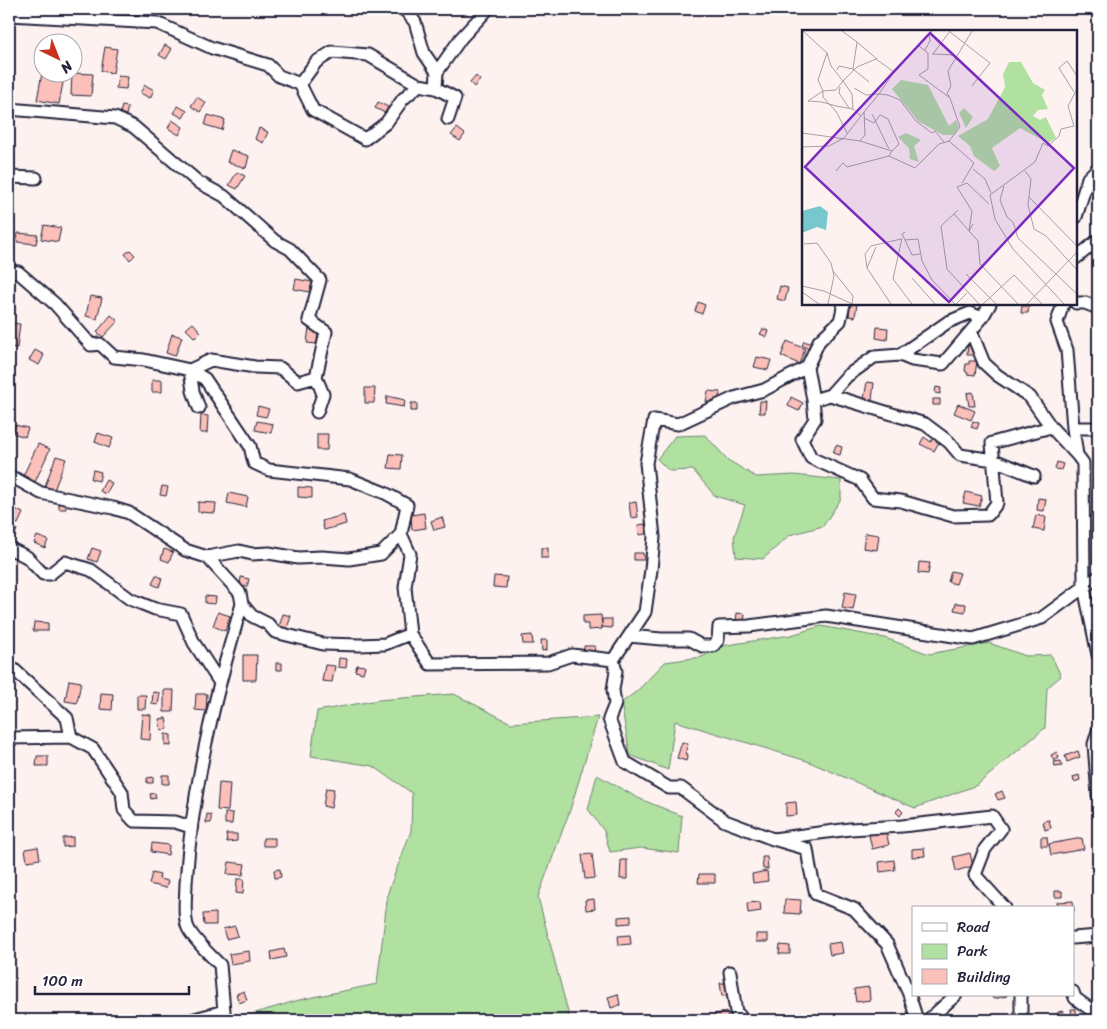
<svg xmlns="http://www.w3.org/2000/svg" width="1107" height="1029" viewBox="0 0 1107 1029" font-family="Sriracha,sans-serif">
	<rect width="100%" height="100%" fill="#fef2f1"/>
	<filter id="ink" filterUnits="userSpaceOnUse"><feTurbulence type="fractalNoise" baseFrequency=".02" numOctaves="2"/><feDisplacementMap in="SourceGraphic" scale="10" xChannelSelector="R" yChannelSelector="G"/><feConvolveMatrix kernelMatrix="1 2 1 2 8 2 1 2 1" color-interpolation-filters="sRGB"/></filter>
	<g filter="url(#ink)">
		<!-- green -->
		<path fill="#b1e1a1" stroke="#6a826e" d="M705 435 728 460 756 477 794 475 841 480V499L823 526 790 535 763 559 736 557 734 537 745 505 715 496 693 470 669 471 657 459 675 436Z
			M821 626 885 638 929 654 989 643 1026 656 1051 655 1061 676 1047 688 1045 728 977 785 915 808 807 761 675 721 668 770 630 755 621 703 637 691 665 662 702 657 721 646 791 635Z
			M454 694 511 723 598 717 570 810 538 897 570 1020H232L299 1000 377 984 388 892 411 831 412 793 373 766 311 756 317 711 378 700Z
			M597 775 638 798 682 816 679 853 641 848 610 852 604 831 588 809Z"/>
		<!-- building -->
		<path fill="#fcc0ba" stroke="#22223b" d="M111 9H132V15L111 16Z
			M165 45 172 49 166 59 159 55Z
			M105 47 117 49 113 73 101 71Z
			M42 73 64 77 59 104 37 100Z
			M72 73 93 74 91 96 71 95Z
			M118 76 128 77 126 89 116 88Z
			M476 76 480 80 474 87 470 83Z
			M145 85 154 90 150 98 140 93Z
			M197 97 206 103 200 112 191 106Z
			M378 102 388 107 385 113 375 108Z
			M122 106 128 107 126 115 120 113Z
			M178 106 187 111 183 118 174 113Z
			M208 115 225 120 222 130 205 125Z
			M172 120 183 127 179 135 168 128Z
			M259 128 268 132 263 143 255 139Z
			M457 128 465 134 460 141 451 135Z
			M231 150 249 156 246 168 227 162Z
			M237 172 245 176 237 189 229 185Z
			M44 225 61 228 58 242 41 239Z
			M18 233 38 235 36 244 17 242Z
			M130 250 135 255 130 260 125 254Z
			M296 279 312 282 310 292 294 289Z
			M780 286 788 288 785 301 777 299Z
			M90 296 102 298 97 319 86 316Z
			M698 302 705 305 702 314 695 311Z
			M850 304H857L855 317 849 316Z
			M1022 306H1029L1028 313H1021Z
			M111 315 118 321 103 337 97 332Z
			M10 323 20 324 17 348 9 347Z
			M193 323 201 332 195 338 186 329Z
			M309 327 318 328 317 344 307 343Z
			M877 327 888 328 887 340 876 338Z
			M763 329 769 331 767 337 760 334Z
			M172 334 182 337 175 356 166 353Z
			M787 341 805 349 799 364 781 356Z
			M804 341 812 344 810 349 802 346Z
			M968 344 975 345 974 355H967Z
			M35 350 44 355 39 365 29 360Z
			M757 357 771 360 768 370 754 367Z
			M969 361H977L975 375 967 374V372L965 371 966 364H969Z
			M152 380H162V392H152Z
			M867 382 874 383 872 400 864 399Z
			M936 387 941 388 940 394 935 393Z
			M365 388H375L374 403H365Z
			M708 391 720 392 718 403 706 402Z
			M973 392 975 406H969L967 393Z
			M387 396 405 400 404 407 386 404Z
			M791 397 803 403 799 411 788 406Z
			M933 399H940V405H933Z
			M760 401H766L765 413H759Z
			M411 403H417V411H411Z
			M958 404 975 411 971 420 954 413Z
			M258 406 269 409 266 417 256 415Z
			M201 415 208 416 207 433H200Z
			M257 421 273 424 271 433 255 430Z
			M973 421 979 423 977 429 971 427Z
			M15 425 28 428 25 437 13 433Z
			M98 433 113 438 109 448 95 442Z
			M317 434H328L327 450H317Z
			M924 437 931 442 933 438 939 442 934 451 920 444Z
			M38 444 50 449 35 482 23 476Z
			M836 445 842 447 840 455 833 453Z
			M390 454 402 455 401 469 388 468Z
			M56 456 66 459 54 490 45 486Z
			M1057 462 1063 464 1061 470 1055 469Z
			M93 470 101 472 99 481 91 479Z
			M106 480 112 483 106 494 100 491Z
			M162 486 168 487 166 496 160 495Z
			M298 487 312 488V498L298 497Z
			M966 492 982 496 979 506 963 503Z
			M229 493 248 497 246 507 227 503Z
			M1038 498 1046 499 1044 511 1037 510Z
			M198 502 216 503 215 513 198 512Z
			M636 502 638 517 631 518 629 503Z
			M59 503H66V509H59Z
			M15 509 23 513 18 524 10 521Z
			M424 513 426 528 412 530 411 515Z
			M344 515 346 524 324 530 322 521Z
			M1036 515 1046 517 1044 531 1033 529Z
			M442 517 445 527 434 530 431 521Z
			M645 524 646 534 639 535 638 525Z
			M9 526 17 529 14 538 9 536Z
			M865 533 879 535 877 550 863 548Z
			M37 536 48 540 45 548 34 543Z
			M92 548 101 551 97 562 88 559Z
			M541 548H548V558H541Z
			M164 549 173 552 169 562 161 559Z
			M634 553H643L644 560H634Z
			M919 562 930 563 928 574 918 573Z
			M951 571 960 573 956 584 948 582Z
			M156 575 162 578 159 587 152 584Z
			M494 576 507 577 506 588 493 587Z
			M241 577 249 579 247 587 240 586Z
			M845 592 856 594 853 610 842 608Z
			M205 596 216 597 215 604 205 603Z
			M956 603 966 604 965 612 954 610Z
			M218 612 230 616 225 631 213 626Z
			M737 613 745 614 744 621H736Z
			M283 614 291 616 286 632 278 630Z
			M601 615 602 629 588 630V624H583V616Z
			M602 619H612V628L602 627Z
			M34 622 48 623V631H33Z
			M532 635 533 644H523L522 636Z
			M541 640H547V650L542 651Z
			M584 646H595L594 654H584Z
			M243 655H257L256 680H243Z
			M339 658 347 659 346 668 338 667Z
			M276 663H282V670H276Z
			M325 665 335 666 332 682 322 681Z
			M357 665 365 666 363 673 355 671Z
			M69 680 81 682 77 703 65 701Z
			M164 690H174L173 712H164Z
			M153 692 160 693 158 705 152 704Z
			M101 693 113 694 112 710 100 709Z
			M196 694H207L206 711 195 710Z
			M137 695H146L145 709H137Z
			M142 714 151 715 150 740 140 739Z
			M166 718 168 729 161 730 159 719Z
			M165 734 171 735V746L165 745Z
			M682 742 688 744 685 754H688L686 761 677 758Z
			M1078 751 1080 757 1067 762 1065 756Z
			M1057 752 1059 758 1054 761 1051 755Z
			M37 756H48V766H36Z
			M1061 761 1062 766 1055 767 1054 762Z
			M162 775H169V784H162Z
			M1079 775 1080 780 1074 782 1073 777Z
			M153 777V783H147V778Z
			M219 783 230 784 228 811 217 810Z
			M326 788 334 789 331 808 323 806Z
			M1002 791 1005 798 998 800 995 794Z
			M155 793 156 798 151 799 150 794Z
			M796 802 797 815 786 816V803Z
			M899 808 903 812 900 816 896 812Z
			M225 813H233L232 824H225Z
			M207 814 211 815V823H206Z
			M1049 820 1051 828 1045 830 1043 821Z
			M886 831 889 845 872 849 869 835Z
			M226 834H237V841L227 842Z
			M73 837V846L63 847V838Z
			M1041 837H1047L1048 846H1041Z
			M263 838H275V846H263Z
			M1082 838 1084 849 1051 855 1049 844Z
			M152 843 169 845 168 855 151 852Z
			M38 847 40 859 27 861 25 849Z
			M924 848 925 856 912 857V849Z
			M970 853 973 866 956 871 953 857Z
			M592 854 595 878 585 879 582 855Z
			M762 857H767L768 869H763Z
			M621 860H627V879H620Z
			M894 860 895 870 880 872 879 862Z
			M229 862 245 864 243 875 227 874Z
			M280 869 281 877 275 878 274 870Z
			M767 871 768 881 753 883 752 874Z
			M152 873 160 875 159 879 168 881 166 888 149 884Z
			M699 874H715V883H698Z
			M237 879H244L243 894 236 893Z
			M1055 891H1062V897H1055Z
			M594 899 595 909 586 910 585 900Z
			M785 899 801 900 800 914 784 913Z
			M1073 901 1074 911 1073 908H1058L1057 902Z
			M760 902 761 911 748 913 747 903Z
			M216 913V925H204L203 914Z
			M631 916V923L618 924V917Z
			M235 926 238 936 226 939 223 929Z
			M756 934H768V942H756Z
			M630 935 631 944 619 945 618 936Z
			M841 942 843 953 830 955 828 944Z
			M780 945 790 946V954H779Z
			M284 949 286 957 272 960 271 952Z
			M249 951 250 961 231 964 229 954Z
			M720 983H725L727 996H722Z
			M869 987 870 1000 856 1002 854 989Z
			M244 991 247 1000 239 1003 236 994Z
			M618 994 620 1005 611 1008 608 997Z
			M992 995H1006L1007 996 993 999Z
			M1071 1009H1076V1017L1072 1018Z
			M1063 1011 1064 1020H1059L1058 1012Z
			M727 1012 728 1020H716L715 1014Z
			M785 1017H793V1020H785Z"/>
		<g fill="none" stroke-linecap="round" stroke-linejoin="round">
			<!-- street casing -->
			<g stroke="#22223b" stroke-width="15">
				<path id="street" d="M404 9 415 22 424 53 437 72 436 88
					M9 15 157 23 212 48 268 65 279 76 300 84 313 110 365 139 386 123 403 99 419 85 436 88 455 98 448 119
					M437 72 461 38 488 9
					M300 84 316 62 332 52 368 55 419 85
					M9 109 115 118 134 127 198 182 224 196 275 241 290 249 320 280 309 320 326 332 316 377 323 394 317 412
					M9 177 36 178
					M1076 217 1088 178 1098 168
					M1076 258 1098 240
					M9 271 18 272 55 304 91 345 100 344 114 357 144 360 190 370 211 360 255 367 280 368 298 382 316 377
					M1076 303H1085L1098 308
					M982 318 971 331 984 363 997 375 1030 397 1051 427 1077 455 1073 428 1067 350 1057 322 1063 304
					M900 355 912 360 943 364 971 331
					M807 367 813 400 830 395 847 376 874 357 900 355 948 322 970 313 982 318 990 304
					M830 395 925 424 949 442 960 455 994 460 1034 476
					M813 400 815 419 802 439 811 458 860 480 873 498 901 501 953 516 988 515 997 503 992 443 1051 427
					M199 408 193 391 190 370 205 379 250 446 254 463 269 470 350 479 385 493 407 505 401 534 381 554 349 559 322 557 298 558 269 553 252 554 239 551 207 557
					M1073 428H1098
					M9 477 16 479 41 493 113 508 129 513 185 550 207 557 240 593 242 604C215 695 192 788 186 883 186 894 183 917 188 928 193 939 211 956 220 965L224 1011 191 1020
					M401 534 410 554 405 587 410 634 430 664 548 663 572 655 613 660 645 612 651 570 654 537 646 463 654 420 678 424 734 398 764 390 807 367 819 341 840 321 844 304
					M9 548 27 557 43 574H50L65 562 91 570 130 599 155 609 181 614 194 643 220 683
					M1098 577 1084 587 1098 655
					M242 604 252 616 268 624 275 632 323 644 360 645 385 644 410 634
					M629 636 661 639H689L702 646H713L718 640 719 627 749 626 826 616 973 639 1042 618 1084 587 1083 463 1077 455
					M613 660 616 671 613 690 615 704 609 719 625 762 669 788H681L725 821 773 839
					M9 665 67 718 71 737
					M1098 731 1094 744 1098 795
					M9 738 71 737 93 749 122 792 124 810 134 821 175 822 191 827
					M1073 938 1098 936
					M730 972 736 1012 740 1016 737 1020
					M1073 992 1075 998 1098 1015
					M917 1020 909 994 887 944 854 909 816 894 810 868 807 849 773 839 850 829 902 826 992 816 1001 829 985 849 975 875 1005 908
					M928 1020 956 995
					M1021 1020V995"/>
			</g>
			<!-- street -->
			<use href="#street" stroke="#fff" stroke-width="11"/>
		</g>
	</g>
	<!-- overview -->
	<g transform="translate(802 30)">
		<rect width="275" height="275" fill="#fef2f1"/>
		<path d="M207 32H219L231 53 243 60 240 65 246 79 236 80 231 86 238 90 244 87 254 108 246 113 218 98 190 118 198 136 192 141 172 126 168 116 156 106 186 89 203 57 201 44ZM99 50 126 55 147 96 154 90 157 97 152 105H141L116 91 90 59ZM162 78 171 87 164 98 157 83ZM104 103 119 110 112 116 117 132 108 129 107 118 96 107Z" fill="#b1e1a1"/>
		<path d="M18 176 26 182 24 200 15 197 0 203V181Z" fill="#77c8ce"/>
		<path fill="none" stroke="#a69fa8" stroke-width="1" d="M1 1 25 23M40 1 55 12M148 2 188 33 170 56M117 16 126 23V39L117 45 148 68 145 63 149 56 146 41 170 1M123 20 128 11 127 4M130 24 153 25M131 24 148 1M51 39 55 12 75 29M35 40 37 36 51 39 67 52M38 57 37 63 47 78M52 58 64 65 77 64 90 45 130 1M272 62 257 38 265 31 275 46M51 79 50 64 41 51 55 37 74 29 92 42M62 82 77 64 86 65 98 70 114 91 130 103 133 101 142 112M70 84 87 119M62 88 72 93 78 85 86 89 97 114 90 121M0 103 58 111 90 121 87 126M45 103 35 83 32 79 27 74 21 67V61L16 50 25 23 29 36 41 51 34 60 21 61 6 71 20 72 34 76 51 79 59 86M147 111 158 97 148 68M0 117 27 116 42 108 62 82 63 105 58 111M171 139 183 149 189 163M34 141 41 133 45 137 87 126 113 138 137 114 147 111 172 133 160 153M223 141 229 149 226 175 232 199 244 206 275 240M202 156 198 170 205 187 211 192 216 208 275 264M227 167 275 216M156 180 139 196 145 239 177 274M152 184 176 211 178 234 216 274M171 194 167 201 170 181 155 157 165 153 187 174M103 202 100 204 103 210 116 209 120 231 130 250 153 274M100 208 91 249 110 274M103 210 110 225 118 224M2 214 15 213 29 233 32 246 26 274M65 238 74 217M31 241 51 266 50 274M164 244 194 274M110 248 133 274M0 256 22 261 50 274M0 262 17 274M89 274 65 238 63 224 69 216 99 209M154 274 165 263M181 274 212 245 240 274M225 274 275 222M262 274 211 219 193 189 188 165 233 132 241 113 246 116 257 106 259 99 272 96 266 76 275 59"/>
		<path fill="#7b2cbf" fill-opacity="0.15" stroke="#7b2cbf" stroke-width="2.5" d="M128 3 272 138 147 272 3 137Z"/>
		<rect width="275" height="275" fill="none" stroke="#22223b" stroke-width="2.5"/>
	</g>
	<!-- margin -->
	<rect width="1107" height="1029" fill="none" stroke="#fff" stroke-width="30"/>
	<rect x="15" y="15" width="1077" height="999" fill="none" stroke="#22223b" stroke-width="2" filter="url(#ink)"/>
	<!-- legend -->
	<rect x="912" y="906" width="162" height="90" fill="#ffffff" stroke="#a7a7b1"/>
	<rect x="922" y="923" width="25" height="8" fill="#ffffff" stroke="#a7a7b1"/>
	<text x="957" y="932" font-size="15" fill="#22223b">Road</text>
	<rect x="922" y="944" width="25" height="15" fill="#b1e1a1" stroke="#a7a7b1"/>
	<text x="957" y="956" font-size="15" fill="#22223b">Park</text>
	<rect x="922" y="969" width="25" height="15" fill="#fcc0ba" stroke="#a7a7b1"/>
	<text x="957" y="982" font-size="15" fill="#22223b">Building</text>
	<!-- north arrow -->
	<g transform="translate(58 58) rotate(137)"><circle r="24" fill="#ffffff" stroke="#a7a7b1"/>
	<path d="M0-4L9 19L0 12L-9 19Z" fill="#c8321e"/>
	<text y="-8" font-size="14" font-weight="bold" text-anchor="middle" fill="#22223b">N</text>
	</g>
	<!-- scale -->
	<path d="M35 986v8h154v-8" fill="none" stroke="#22223b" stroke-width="2.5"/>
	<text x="42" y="986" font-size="15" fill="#22223b" stroke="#ffffff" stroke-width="4" paint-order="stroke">100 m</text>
</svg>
